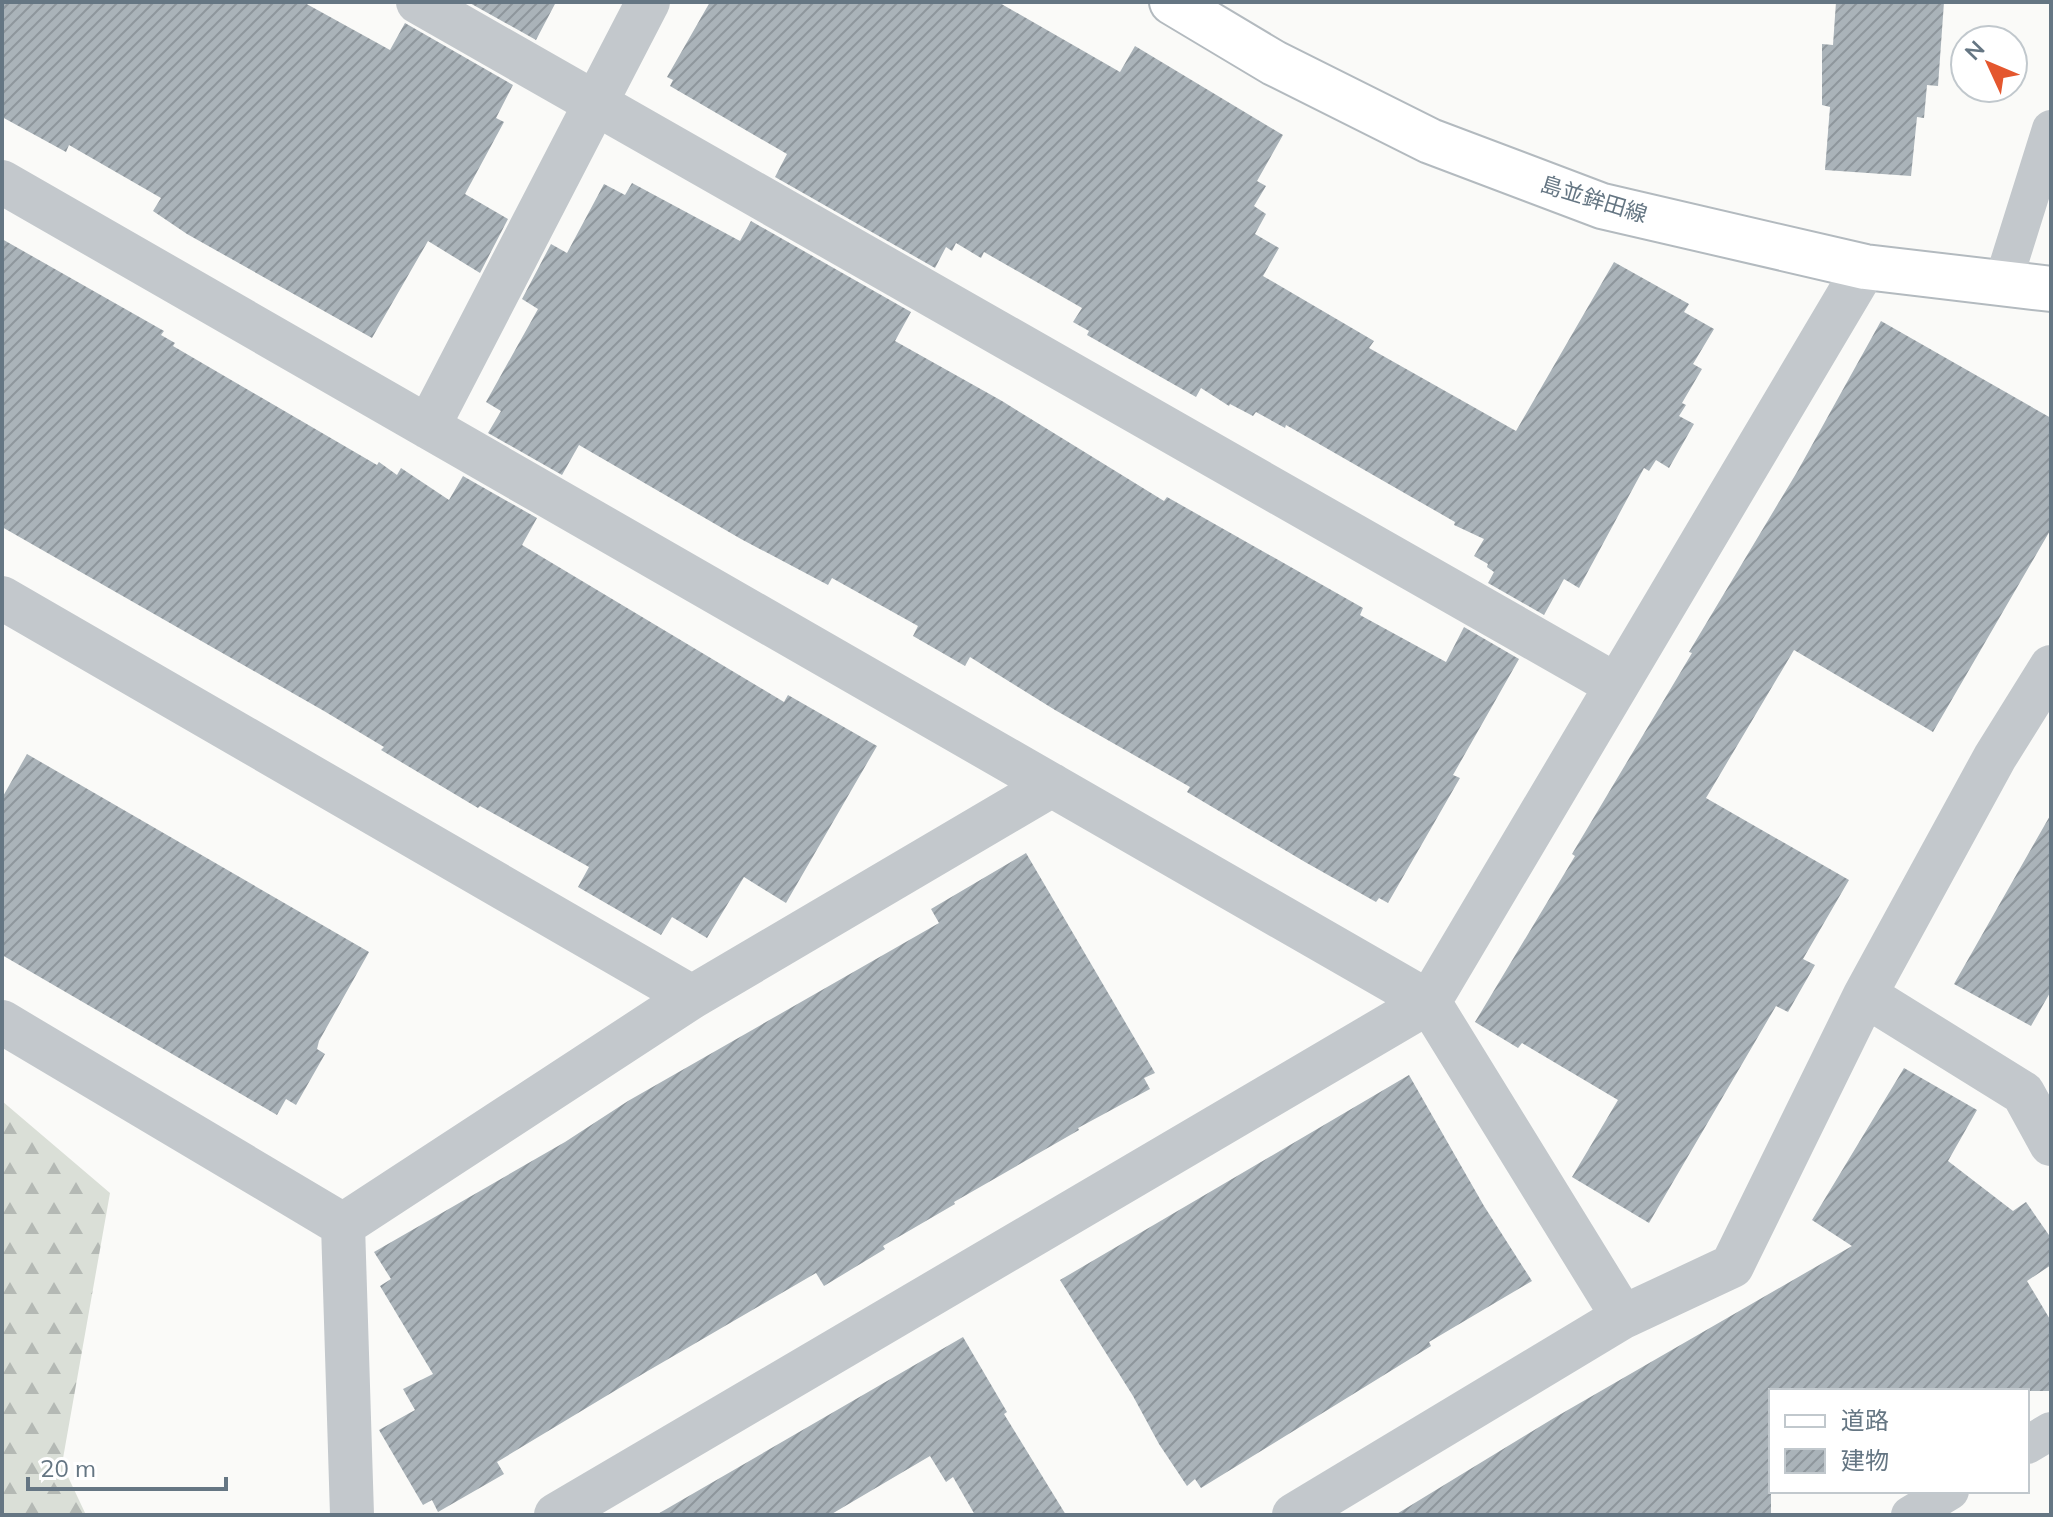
<svg xmlns="http://www.w3.org/2000/svg" width="2053" height="1517" viewBox="0 0 2053 1517" font-family="Mulish,'Noto Sans JP',sans-serif">
	<defs>
		<pattern id="forest-firs" width="22" height="20" patternUnits="userSpaceOnUse" patternTransform="scale(2)"><rect width="22" height="20" fill="#dadfd7"/><path d="M5 1l3.5 6h-7zM16 11l3.5 6h-7z" fill="#b4b9b4"/></pattern>
		<pattern id="building-hatch" width="6" height="6" patternUnits="userSpaceOnUse" patternTransform="scale(2)"><rect width="6" height="6" fill="#aab3b9"/><path d="M-1 1l2-2M0 6l6-6M5 7l2-2" fill="none" stroke="#8e969c"/></pattern>
	</defs>
	<rect width="100%" height="100%" fill="#fafaf8"/>
	<!-- forest -->
	<path fill="url(#forest-firs)" d="M2 1101 110 1193 62 1464 86 1515H2Z"/>
	<!-- building -->
	<path fill="url(#building-hatch)" d="M2 2H303L390 50 405 23 513 85 496 118 504 122 465 194 508 219 480 273 428 241 372 338 187 234 153 211 161 198 69 145 66 152 2 117Z
		M468 2H556L536 40Z
		M710 2H998L1120 72 1135 46 1283 135 1257 181 1266 186 1254 206 1266 214 1255 234 1279 248 1263 276 1374 341 1369 348 1516 431 1614 262 1689 304 1684 312 1714 329 1693 364 1702 369 1682 403 1686 405 1679 416 1694 424 1669 468 1656 460 1649 471 1644 468 1579 588 1564 579 1544 615 1488 583 1494 572 1487 567 1488 564 1474 556 1484 539 1454 525 1455 522 1286 425 1285 428 1256 412 1253 416 1230 404 1229 406 1201 388 1196 397 1087 335 1089 331 1073 322 1082 308 984 252 981 258 956 243 952 251 946 247 935 268 775 177 787 154 670 86 673 80 667 77Z
		M1836 2H1944L1938 86 1927 85 1924 118 1917 117 1911 176 1825 170 1830 107 1822 105V44L1833 45Z
		M632 183 740 241 751 221 911 312 895 341 1002 401 1164 501 1167 497 1363 608 1360 615 1446 662 1464 627 1519 659 1453 775 1460 778 1388 903 1379 898 1376 902 1305 862 1187 792 1190 787 1055 710 970 657 965 666 913 636 918 626 832 578 828 585 741 539 579 445 562 475 488 433 501 411 486 402 538 309 522 299 551 244 567 253 604 184 625 195Z
		M2 239 164 331 161 335 175 343 173 346 377 465 379 462 397 475 401 468 449 500 463 476 537 518 522 545 784 702 788 695 877 746 786 903 744 877 707 938 672 917 661 935 578 887 589 867 480 806 478 808 381 750 384 747 324 711 2 527Z
		M1881 321 2051 418V529L1933 732 1794 650 1706 798 1849 880 1803 959 1815 965 1788 1012 1776 1006 1649 1223 1572 1177 1618 1100 1522 1043 1518 1048 1475 1022 1575 856 1572 854 1692 653 1689 652 1797 472Z
		M27 754 369 952 319 1041 317 1049 325 1054 296 1105 286 1099 277 1115 2 955V798Z
		M2051 814V991L2031 1026 1954 984Z
		M1026 853 1155 1073 1144 1078 1150 1089 1078 1128 1079 1130 954 1202 955 1204 883 1246 885 1249 824 1286 816 1273 646 1372 497 1462 504 1474 438 1512 432 1500 423 1505 379 1430 415 1410 403 1389 433 1374 380 1286 391 1279 374 1252 565 1142 628 1101 939 923 931 909Z
		M1904 1068 1977 1110 1948 1161 2013 1211 2026 1202 2051 1238V1265L2027 1281 2051 1321V1391H1771V1515H1395L1554 1418 1852 1246 1812 1220Z
		M1409 1075 1484 1206 1532 1281 1429 1342 1431 1346 1201 1488 1195 1479 1187 1486 1159 1444 1133 1396 1060 1280Z
		M963 1337 1007 1412 1004 1414 1066 1515H975L953 1477 946 1482 930 1456 830 1515H656Z"/>
	<g fill="none" stroke-linecap="round" stroke-linejoin="round">
		<!-- secondary casing -->
		<g stroke="#b3babf" stroke-width="48">
			<path id="secondary" d="M1172 2 1274 63 1430 141 1602 206 1865 267 2051 289"/>
		</g>
		<!-- lane -->
		<path stroke="#c3c8cc" stroke-width="38" d="M2003 282 2051 129
			M2027 1445 2051 1431
			M1910 1515 1950 1491"/>
		<!-- street -->
		<path stroke="#c3c8cc" stroke-width="44" d="M418 2 1616 685
			M2 182 1429 1002 1623 1317
			M428 427 648 2
			M2 598 692 997 1052 785
			M1865 995 2023 1093 2051 1144
			M2 1022 343 1225 352 1515
			M343 1225 692 997
			M556 1515 1429 1002 1865 267
			M1294 1515 1623 1317 1732 1266 1865 995 1995 757 2051 667"/>
		<!-- secondary -->
		<use href="#secondary" stroke="#fff" stroke-width="44"/>
	</g>
	<g text-anchor="middle" stroke-width="8" stroke-linejoin="round" paint-order="stroke">
		<!-- street labels -->
		<g font-size="22" fill="#657683" stroke="#fff">
			<text transform="translate(1594 199) rotate(17)" y="8">島並鉾田線</text>
		</g>
	</g>
	<!-- border -->
	<rect width="2053" height="1517" fill="none" stroke="#657683" stroke-width="8"/>
	<!-- legend -->
	<rect x="1769" y="1389" width="260" height="104" fill="#ffffff" stroke="#c1c8cd" stroke-width="2"/>
	<rect x="1785" y="1415" width="40" height="12" fill="#ffffff" stroke="#c1c8cd" stroke-width="2"/>
	<text x="1841" y="1429" font-size="24" fill="#657683">道路</text>
	<rect x="1785" y="1449" width="40" height="24" fill="url(#building-hatch)" stroke="#c1c8cd" stroke-width="2"/>
	<text x="1841" y="1469" font-size="24" fill="#657683">建物</text>
	<!-- north arrow -->
	<g transform="translate(1989 64) rotate(314)"><circle r="38" fill="#ffffff" stroke="#c1c8cd" stroke-width="2"/>
	<path d="M0-6L14 30L0 20L-14 30Z" fill="#e4572e"/>
	<text y="-12" font-size="22" font-weight="bold" text-anchor="middle" fill="#657683">N</text>
	</g>
	<!-- scale -->
	<path d="M28 1477v12h198v-12" fill="none" stroke="#657683" stroke-width="4"/>
	<text x="40" y="1477" font-size="24" fill="#657683" stroke="#ffffff" stroke-width="6" paint-order="stroke">20 m</text>
</svg>
